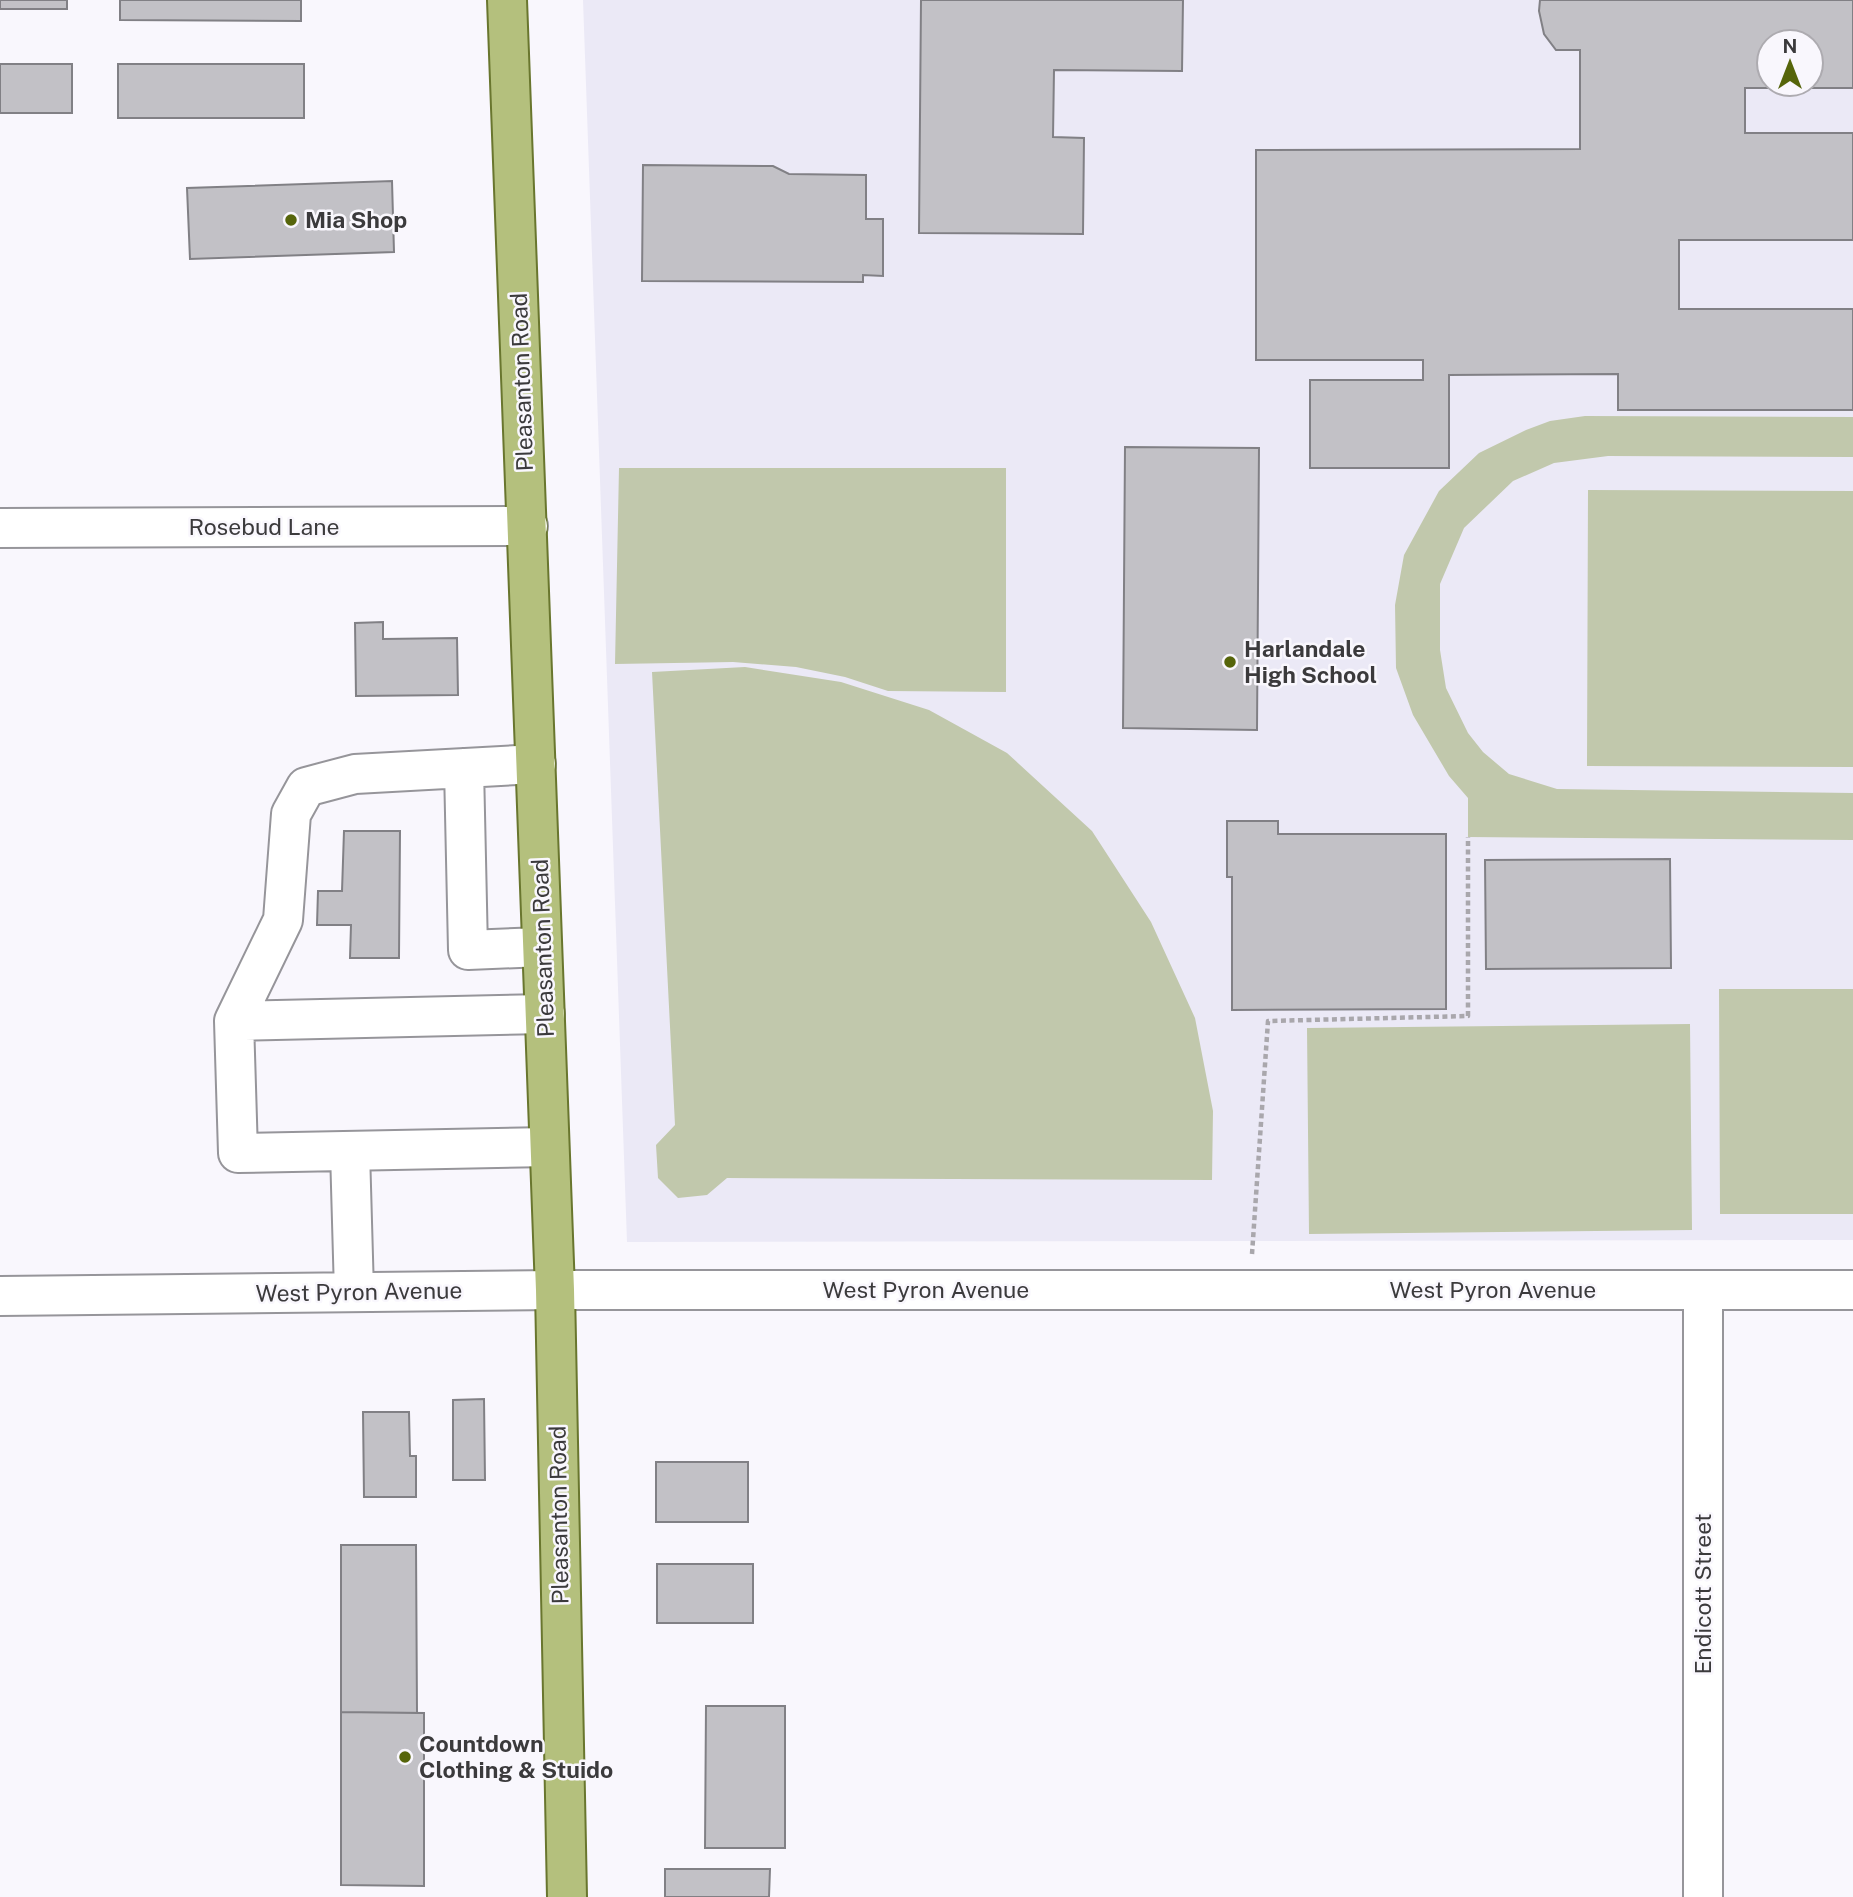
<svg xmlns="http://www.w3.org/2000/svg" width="1853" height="1897" viewBox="0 0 1853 1897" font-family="'Public Sans',sans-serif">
	<rect width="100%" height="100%" fill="#f9f7fd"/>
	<!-- built -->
	<path fill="#ebe9f6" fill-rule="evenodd" d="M583 0H1853V1240L627 1242ZM1769 42H1811V84H1769Z"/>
	<!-- green -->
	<path fill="#c1c8ac" d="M1585 416 1853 417V457L1608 456 1554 463 1513 481 1464 528 1440 584V650L1446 688 1468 733 1483 752 1509 774 1557 789 1853 793V840L1468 837V798L1449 776 1413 715 1396 668 1395 605 1404 555 1439 491 1479 453 1526 430 1550 421Z
		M619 468H1006V692L888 691 845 677 796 667 733 662 615 664Z
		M1588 490 1853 491V767L1587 766Z
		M745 667 841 682 929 710 1007 753 1092 831 1151 922 1195 1018 1213 1111 1212 1180 727 1178 707 1195 678 1198 658 1178 656 1145 675 1125 652 672Z
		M1719 989H1853V1214H1720Z
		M1690 1024 1692 1230 1309 1234 1307 1028Z"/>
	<!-- building -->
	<path fill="#c2c1c6" stroke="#818085" stroke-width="2" fill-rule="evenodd" d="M0 0H67V9H0Z
		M120 0H301V21L120 20Z
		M921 0H1183L1182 71 1054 70 1053 137 1084 138 1083 234 919 233Z
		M1540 0H1853V88H1745V133H1853V240H1679V309H1853V410H1618V374L1449 375V468H1310V380H1423V360H1256V150L1580 149V50H1556L1544 34 1539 11ZM1769 42H1811V84H1769Z
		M0 64H72V113H0Z
		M118 64H304V118H118Z
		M643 165 773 166 789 174 866 175V219H883V276L863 275V282L642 281Z
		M392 181 394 252 190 259 187 188Z
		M1125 447 1259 448 1257 730 1123 728Z
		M383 622V639L457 638 458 695 356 696 355 623Z
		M1227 821H1278V834H1446V1009L1232 1010V877H1227Z
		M344 831H400L399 958H350L351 925H317L318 891H342Z
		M1670 859 1671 968 1486 969 1485 860Z
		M484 1399 485 1480H453V1400Z
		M363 1412H409L410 1456H416V1497H364Z
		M656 1462H748V1522H656Z
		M341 1545H416L417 1713 341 1712Z
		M657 1564H753V1623H657Z
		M706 1706H785V1848H705Z
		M341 1712 424 1713V1886L341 1885Z
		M665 1869H770L769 1897H665Z"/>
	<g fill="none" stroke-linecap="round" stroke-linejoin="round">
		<!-- minor casing -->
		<g stroke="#96959a" stroke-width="42">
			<path id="minor" d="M0 528 528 526
				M464 768 468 950 542 947
				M545 1014 234 1021 238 1153 549 1147
				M234 1021 283 920 291 814 306 787 355 774 536 764
				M350 1151 354 1292
				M1703 1290V1897
				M0 1296 555 1290H1853"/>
		</g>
		<!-- major casing -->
		<g stroke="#69762e" stroke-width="42">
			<path id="major" d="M507 0 555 1290 567 1897"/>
		</g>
		<!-- path -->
		<path stroke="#a9a7ac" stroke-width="4.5" stroke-dasharray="5 3.5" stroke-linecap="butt" d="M1252 1254 1268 1021 1468 1016V837"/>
		<!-- minor -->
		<use href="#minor" stroke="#fff" stroke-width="38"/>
		<!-- major -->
		<use href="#major" stroke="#b4c07d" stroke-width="38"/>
	</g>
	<!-- markers -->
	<g fill="#56650b" stroke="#f9f7fd" stroke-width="2.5">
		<circle cx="291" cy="220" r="7"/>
		<circle cx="1230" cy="662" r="7"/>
		<circle cx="405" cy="1757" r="7"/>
	</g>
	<g text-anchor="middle" stroke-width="5" stroke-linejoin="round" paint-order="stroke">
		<!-- poi labels -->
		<g font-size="23" font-weight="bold" fill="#3b3a3c" stroke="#f9f7fd" text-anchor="start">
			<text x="305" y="228">Mia Shop</text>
			<text x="1244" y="657">Harlandale<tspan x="1244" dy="26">High School</tspan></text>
			<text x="419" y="1752">Countdown<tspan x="419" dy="26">Clothing &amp; Stuido</tspan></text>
		</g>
		<!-- street labels -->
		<g font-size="23" fill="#3b3a3c" stroke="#f9f7fd">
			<text transform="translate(522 382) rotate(-92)" y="8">Pleasanton Road</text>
			<text x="264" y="535">Rosebud Lane</text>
			<text transform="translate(543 948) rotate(-92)" y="8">Pleasanton Road</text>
			<text x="926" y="1298">West Pyron Avenue</text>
			<text x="1493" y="1298">West Pyron Avenue</text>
			<text transform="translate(359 1292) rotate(-1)" y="8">West Pyron Avenue</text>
			<text transform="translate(559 1515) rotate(-91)" y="8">Pleasanton Road</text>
			<text transform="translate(1703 1594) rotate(-90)" y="8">Endicott Street</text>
		</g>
	</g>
	<!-- north arrow -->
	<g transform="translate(1790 63)"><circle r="33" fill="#f9f7fd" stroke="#adabb0" stroke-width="2"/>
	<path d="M0-5L12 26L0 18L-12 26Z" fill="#56650b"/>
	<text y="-10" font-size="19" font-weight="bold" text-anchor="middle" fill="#3b3a3c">N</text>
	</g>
</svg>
